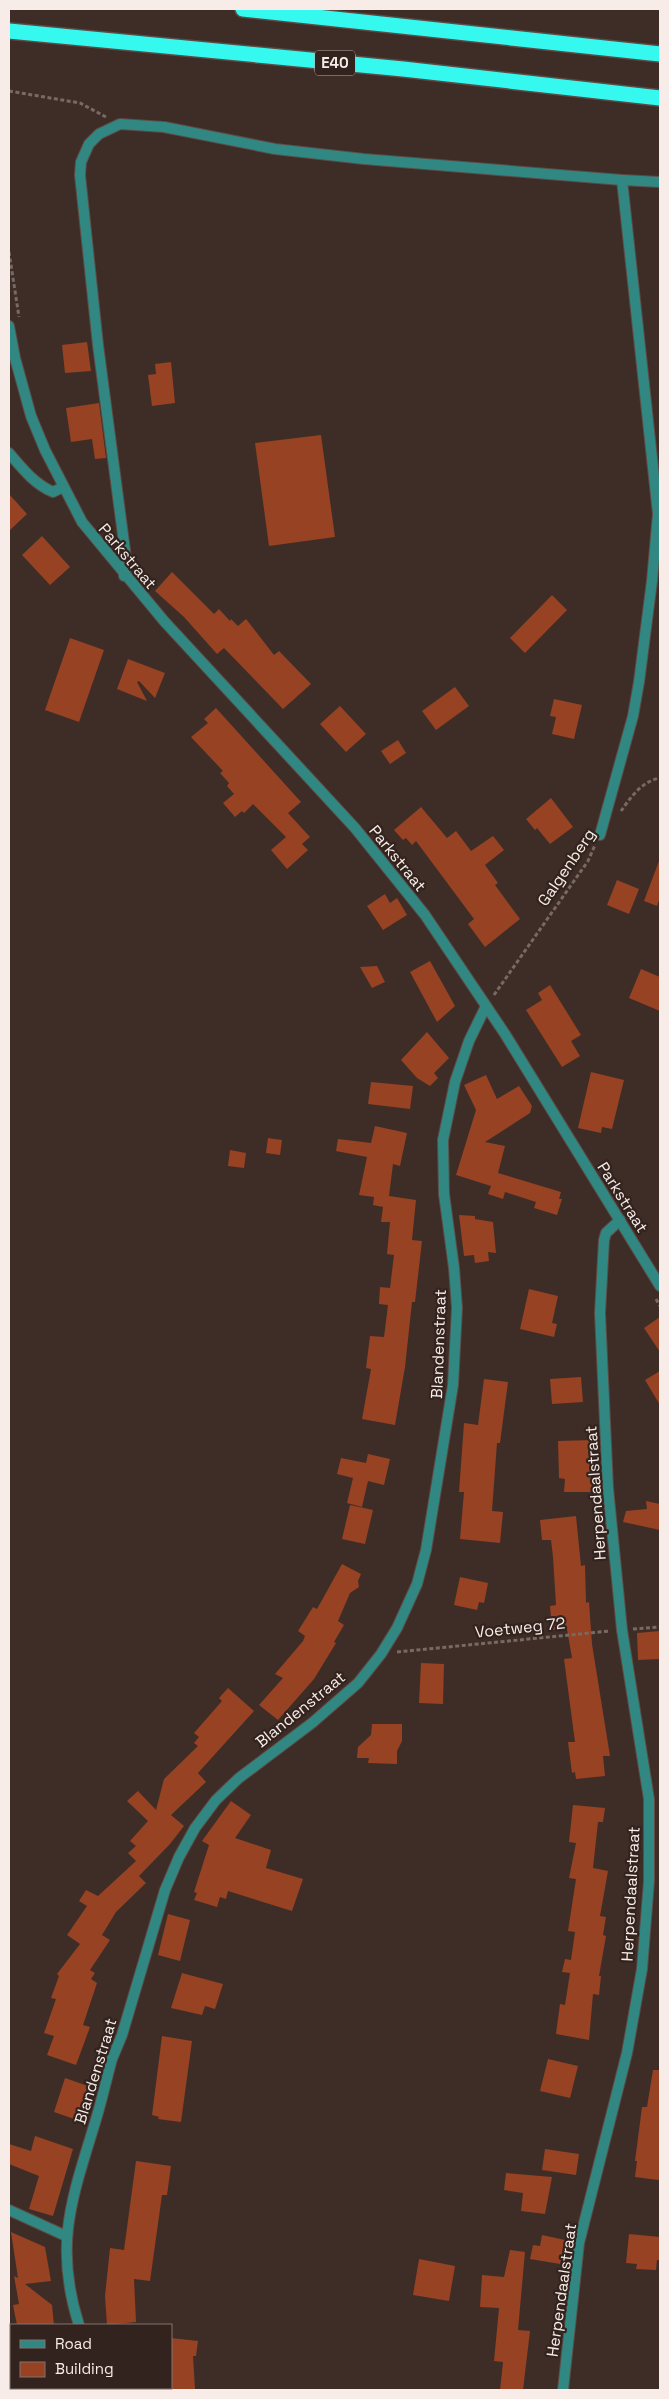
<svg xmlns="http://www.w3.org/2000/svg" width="669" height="2399" viewBox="0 0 669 2399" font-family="'Space Grotesk',sans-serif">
	<rect width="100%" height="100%" fill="#3e2d27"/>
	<!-- building -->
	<path fill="#964223" d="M87 342 91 371 65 373 62 345Z
		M171 362 175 403 152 406 148 375 156 374 155 364Z
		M99 403 106 458 95 459 92 439 71 442 66 408Z
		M321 435 335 537 269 546 255 443Z
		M9 494 27 514 9 531Z
		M42 536 70 567 50 585 22 555Z
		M172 572 214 614 219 609 230 621 231 619 238 626 246 619 274 655 279 651 311 684 283 709 224 648 217 654 184 617 155 591Z
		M552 595 567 610 525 653 510 638Z
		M70 638 104 650 79 722 45 710Z
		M128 659 165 673 155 698 139 681 137 682 147 701 117 689Z
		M455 687 469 706 436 730 422 711Z
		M554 699 582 705 574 739 552 734 556 717 550 716Z
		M340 706 366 734 346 752 320 724Z
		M216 708 301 802 288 813 310 837 302 844 308 850 287 869 271 850 286 837 253 804 244 813 242 811 235 817 223 803 234 794 227 786 229 783 220 773 223 771 191 737 208 723 204 719Z
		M398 740 406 753 390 764 381 751Z
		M551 798 573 827 550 844 537 828 535 830 526 819Z
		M421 807 447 838 456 831 471 851 493 836 504 850 485 865 498 883 495 885 520 919 485 947 468 924 474 919 416 841 412 845 406 838 403 840 394 830Z
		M659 861 660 898 657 906 644 901Z
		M617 880 639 889 629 914 607 905Z
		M385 894 390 903 397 898 407 915 383 930 367 906Z
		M430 961 455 1006 437 1022 410 972Z
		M377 966 385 982 372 988 360 967Z
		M641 969 660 977V1011L629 998Z
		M550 985 581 1035 571 1041 580 1056 562 1067 526 1010 542 1000 538 993Z
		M427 1032 449 1058 434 1073 438 1078 430 1086 417 1078 401 1060Z
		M591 1072 624 1080 612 1129 602 1127 601 1133 578 1128Z
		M486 1075 497 1099 519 1086 532 1106 530 1113 485 1142 505 1146 498 1173 561 1192 559 1199H562L557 1215 534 1208 536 1202 505 1192 503 1199 488 1194 491 1186 456 1175 476 1110 464 1085Z
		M371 1082 413 1086 410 1109 368 1104Z
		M375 1126 407 1133 400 1166 393 1164 389 1196 416 1200 412 1240 422 1241 415 1302H412L405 1367 395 1425 362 1419 371 1369 366 1368 370 1336 384 1337 388 1305 379 1304 380 1287 390 1288 394 1255 387 1254 390 1222H381L383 1207 373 1205 374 1197 359 1195 367 1157 336 1151 338 1139 371 1143Z
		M268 1138 282 1140 280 1155 266 1153Z
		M230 1150 246 1153 244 1168 228 1166Z
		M459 1215 475 1216V1219L493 1222 496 1253 488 1252 489 1261 475 1263 474 1255 464 1256Z
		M529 1289 558 1296 552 1323 557 1324 554 1337 520 1329Z
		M660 1317V1352L644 1328Z
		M660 1371V1405L645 1380Z
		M581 1377 583 1402 552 1404 550 1379Z
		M484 1379 508 1382 500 1443H497L492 1511 503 1512 500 1543 460 1539 464 1492H459L464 1423 478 1425Z
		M593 1440V1492H564L565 1479 559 1478 558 1441Z
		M368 1454 390 1459 384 1485 368 1481 362 1507 347 1503 353 1478 337 1474 341 1458 366 1463Z
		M646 1501 660 1504V1530L623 1522 626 1511 647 1509Z
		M350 1505 373 1510 365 1544 342 1539Z
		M576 1516 581 1566 585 1565 586 1603 589 1602 592 1644 610 1756H603L605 1776 576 1779 575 1772 572 1773 568 1742H575L564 1659 572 1658 567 1629 552 1630 550 1606 556 1605 553 1557 551 1540H542L540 1520Z
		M342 1564 361 1574 358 1581 359 1587 350 1593 338 1621 344 1625 334 1642 336 1643 314 1679 278 1720 259 1705 283 1678 275 1674 303 1641 305 1636 298 1631 313 1607 317 1609Z
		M460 1577 488 1583 484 1603 479 1602 477 1610 454 1605Z
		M660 1631V1659L638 1660 637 1633Z
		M421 1663 444 1664 443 1704 419 1703Z
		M228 1688 254 1711 198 1773 206 1782 171 1815 184 1826 170 1844 139 1876 146 1883 116 1912 102 1935 110 1940 90 1970 95 1973 91 1979 97 1983 83 2025 90 2027 76 2065 47 2055 54 2036 44 2033 56 1999 51 1998 59 1976 57 1974 80 1944 67 1935 87 1906 79 1901 86 1890 98 1896 136 1861 128 1853 136 1846 130 1841 148 1821 127 1801 138 1791 156 1810 164 1779 198 1746 194 1743 199 1737 194 1733 222 1701 219 1698Z
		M372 1724H402V1741L397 1751V1764L368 1763 369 1758H357L358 1747 371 1735Z
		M231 1801 251 1815 235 1838 271 1850 266 1868 303 1879 292 1911 228 1891 226 1899 220 1897 217 1907 194 1900 197 1893 194 1892 209 1845 202 1841Z
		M573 1805 605 1808 603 1822H598L593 1868 608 1871 600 1916 606 1917 603 1935 606 1936 599 1976H601L599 1995 593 1994 589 2040 556 2034 560 2004 565 2005 570 1973 562 1972 565 1959 571 1960 575 1932 568 1931 576 1879 569 1878 576 1843 569 1842Z
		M168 1914 190 1920 180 1961 158 1955Z
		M182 1973 223 1984 215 2009 205 2006 202 2015 171 2008Z
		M162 2036 192 2041 181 2122 158 2119 159 2117 152 2115Z
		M548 2059 578 2066 570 2098 540 2091Z
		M653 2070H660V2179L658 2180 635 2177 637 2161H635L642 2107H647Z
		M65 2078 88 2086 77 2120 54 2112Z
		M35 2136 73 2149 53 2216 29 2209 39 2176 9 2164V2144L31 2151Z
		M545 2149 579 2154 576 2175 542 2170Z
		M136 2161 171 2166 167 2195H162L150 2281 134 2279 136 2322 107 2325 105 2296 110 2248 124 2250Z
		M506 2173 552 2177 545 2214 521 2211 523 2193 504 2190Z
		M11 2232 45 2247 51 2281 25 2284 52 2305 54 2325H17L13 2305 19 2304 14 2276 18 2278Z
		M629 2234 660 2237V2260H657L656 2270 636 2269 637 2264 626 2263Z
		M542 2235 565 2240 560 2264 530 2259 533 2245 540 2246Z
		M510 2250 525 2252 518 2330 530 2331 523 2390H500L503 2362 494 2361 499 2308 480 2307 482 2275 504 2277Z
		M419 2259 455 2266 449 2301 413 2295Z
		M171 2338 198 2341 196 2356H193L195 2389 171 2390Z"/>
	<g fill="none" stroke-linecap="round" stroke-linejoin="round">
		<!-- service casing -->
		<g stroke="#5c4c46" stroke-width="12">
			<path id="service" d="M124 576 126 558 98 345 80 175 81 162 89 144 99 134 120 124 164 127 275 149 364 159 622 180 658 514 652 581 639 682 633 716 600 835"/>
		</g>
		<!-- minor casing -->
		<g stroke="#5c4c46" stroke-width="12">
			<path id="minor" d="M622 180 660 182
				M9 453C22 468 34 484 53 492L63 487
				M9 2210 66 2236
				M563 2390 579 2243 627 2053 642 1969 649 1881V1799L622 1630 608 1488 600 1313 604 1240 606 1233 620 1220"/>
		</g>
		<!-- tertiary casing -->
		<g stroke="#5c4c46" stroke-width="12">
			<path id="tertiary" d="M9 326 15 358 31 416 45 450 82 522 164 621 355 828 425 915 505 1034 660 1286
				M79 2325C54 2247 71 2201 94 2126 101 2104 106 2081 112 2059L122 2035 165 1890 179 1857 195 1828 216 1800 239 1778 312 1723 358 1683 381 1654 397 1628 417 1584 426 1550 453 1385 457 1308 454 1268 444 1194 443 1140 455 1082 469 1041 486 1006
				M115 2388 117 2390"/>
		</g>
		<!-- motorway casing -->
		<g stroke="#5c4c46" stroke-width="18">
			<path id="motorway" d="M243 9 660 54
				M9 31 403 69 660 98"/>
		</g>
		<!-- path -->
		<path stroke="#786964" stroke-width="3" stroke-dasharray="4 2.5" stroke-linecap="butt" d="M9 91 80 103 106 117
			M9 252 19 317
			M621 811C631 797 642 781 660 778
			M494 995 588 861 595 845
			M656 1299 660 1306
			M633 1629 660 1627
			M397 1652 610 1631"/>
		<!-- service -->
		<use href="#service" stroke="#318882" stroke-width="10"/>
		<!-- minor -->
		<use href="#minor" stroke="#318882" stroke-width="10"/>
		<!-- tertiary -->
		<use href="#tertiary" stroke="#318882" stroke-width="10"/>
		<!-- motorway -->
		<use href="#motorway" stroke="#35f8ee" stroke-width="15"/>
	</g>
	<g text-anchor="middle" stroke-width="4.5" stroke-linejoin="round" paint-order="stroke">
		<!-- shield labels -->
		<rect fill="#33231e" stroke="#bcb0ab" stroke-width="1" x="315" y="50.5" width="40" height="25" rx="4"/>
		<g font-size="15" font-weight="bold" fill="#f7ece8">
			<text x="335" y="68">E40</text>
		</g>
		<!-- street labels -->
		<g font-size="16" fill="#f7ece8" stroke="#33231e">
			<text transform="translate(128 556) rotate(50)" y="6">Parkstraat</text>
			<text transform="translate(398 858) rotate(51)" y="6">Parkstraat</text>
			<text transform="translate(566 867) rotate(-56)" y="6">Galgenberg</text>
			<text transform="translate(623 1197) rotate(58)" y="6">Parkstraat</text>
			<text transform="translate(438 1344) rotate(-88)" y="6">Blandenstraat</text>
			<text transform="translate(595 1493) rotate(-94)" y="6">Herpendaalstraat</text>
			<text transform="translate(520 1627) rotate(-6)" y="6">Voetweg 72</text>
			<text transform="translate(300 1709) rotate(-39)" y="6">Blandenstraat</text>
			<text transform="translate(630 1894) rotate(-87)" y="6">Herpendaalstraat</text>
			<text transform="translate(95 2071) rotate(-73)" y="6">Blandenstraat</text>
			<text transform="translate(561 2290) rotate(-82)" y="6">Herpendaalstraat</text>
		</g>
	</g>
	<!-- border -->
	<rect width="669" height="2399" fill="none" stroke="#f7ece8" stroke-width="20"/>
	<!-- legend -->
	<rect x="10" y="2324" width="162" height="65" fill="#33231e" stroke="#81736f"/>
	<rect x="20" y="2340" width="25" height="8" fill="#318882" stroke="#81736f"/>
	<text x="55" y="2349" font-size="15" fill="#f7ece8">Road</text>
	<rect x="20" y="2362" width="25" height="15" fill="#964223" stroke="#81736f"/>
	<text x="55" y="2374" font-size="15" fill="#f7ece8">Building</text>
</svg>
